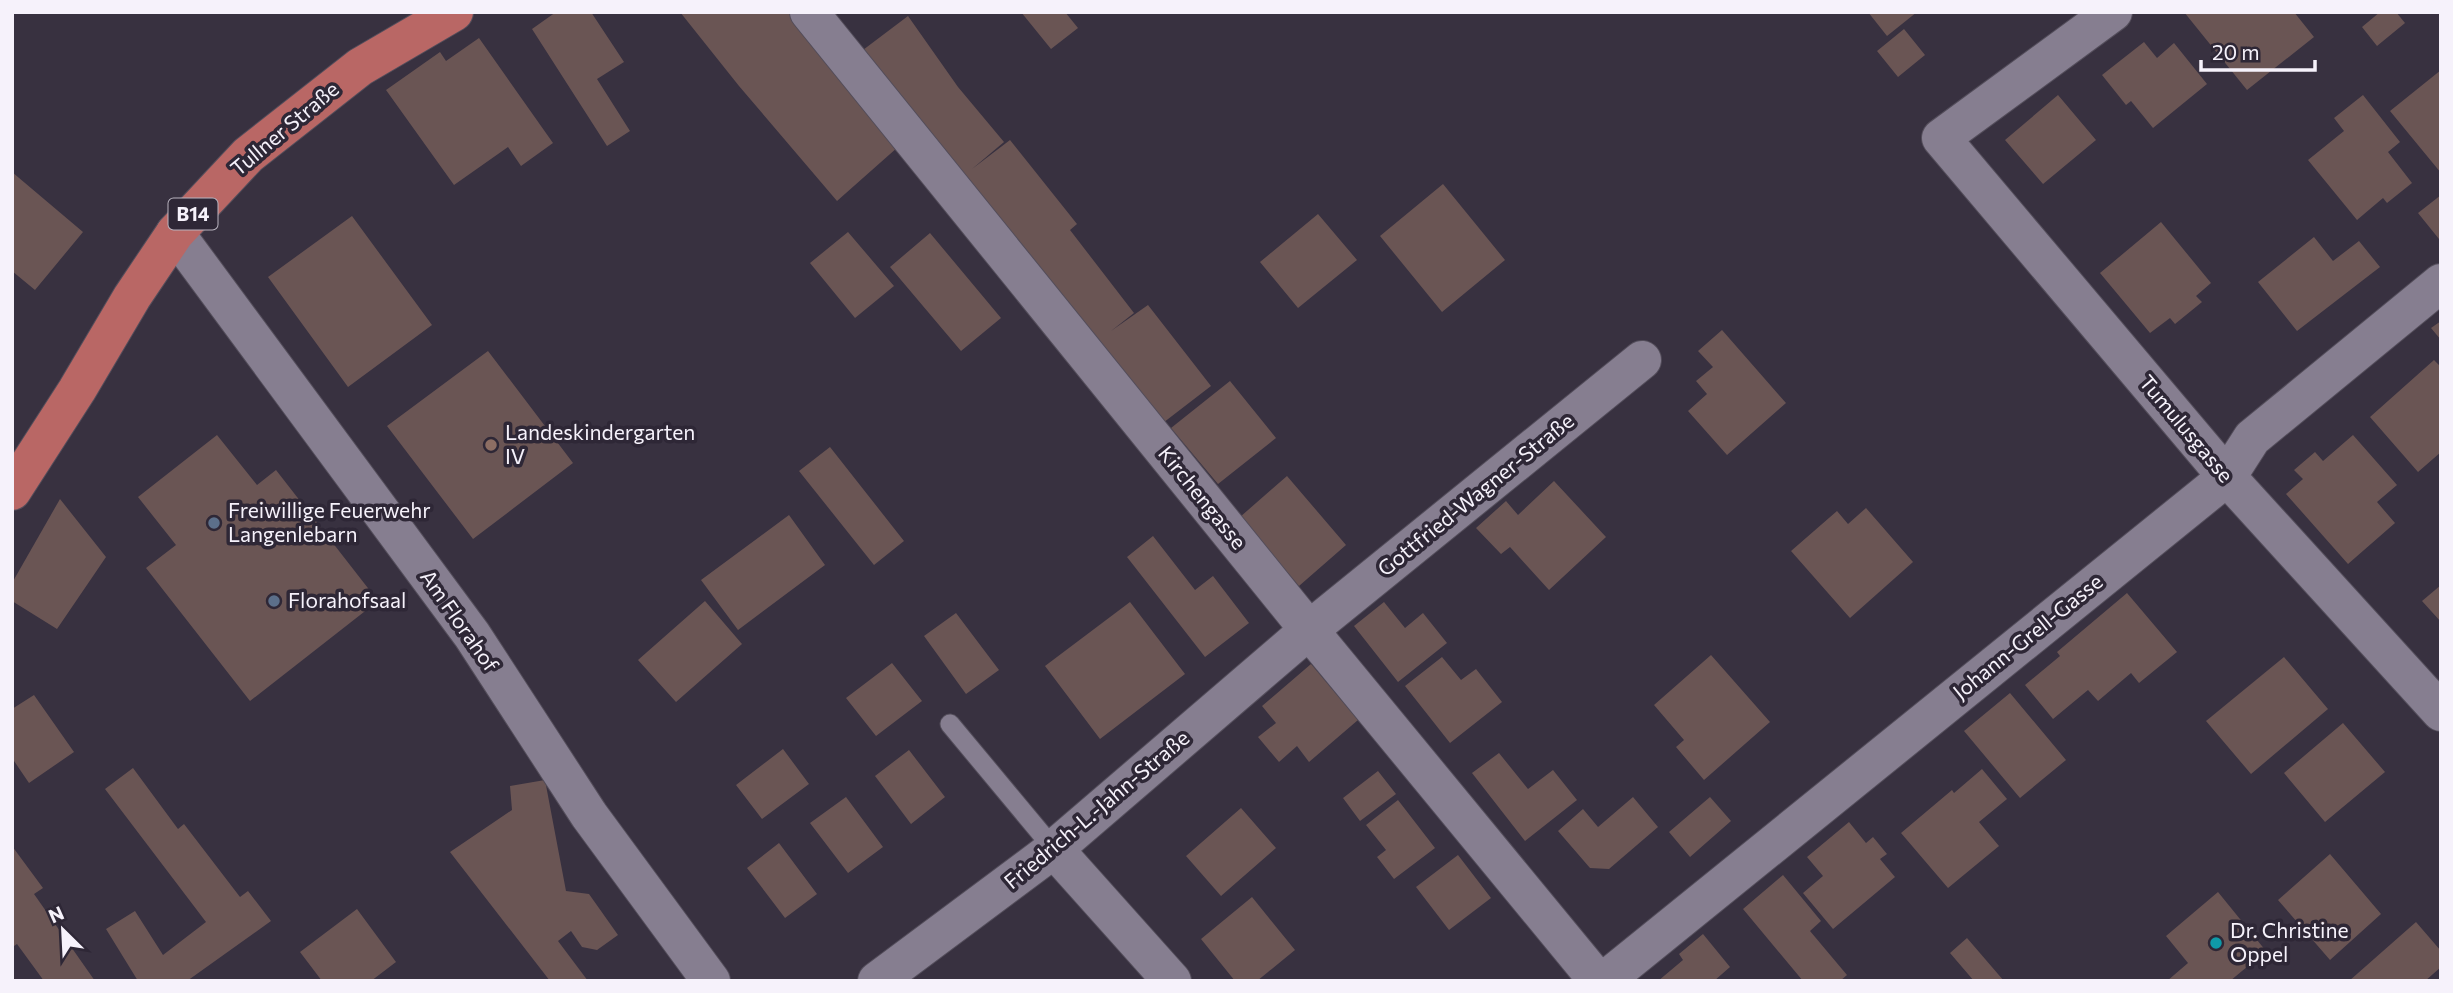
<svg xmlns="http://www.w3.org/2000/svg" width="2453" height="993" viewBox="0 0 2453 993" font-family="Commissioner,sans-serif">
	<rect width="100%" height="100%" fill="#383140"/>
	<!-- building -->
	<path fill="#6a5554" d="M556 12H591L624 62 597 79 630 131 607 146 532 29Z
		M680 12H800L907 139 837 201 739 86Z
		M1021 12H1065L1078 28 1051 49Z
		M1868 12H1917L1887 36Z
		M2184 12H2294L2314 37 2247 90Z
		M2380 12H2396L2405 23 2377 46 2362 27Z
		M908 16 958 87 1004 142 972 169 1010 140 1077 224 1070 230 1134 313 1111 331 1148 305 1211 386 1159 426 859 53Z
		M1904 29 1925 55 1898 77 1877 51Z
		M479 38 553 143 521 166 508 147 454 185 386 90 440 52 446 61Z
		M2144 42 2157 58 2174 43 2207 84 2153 128 2131 101 2126 105 2102 75Z
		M2441 70V173L2390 111Z
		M2058 95 2096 140 2043 184 2005 140Z
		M2363 95 2400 142 2388 152 2412 183 2387 203 2383 198 2357 220 2308 160 2344 131 2334 118Z
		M12 172 83 232 35 290 12 271Z
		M1443 184 1505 260 1442 312 1380 236Z
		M2441 195V238L2439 239 2418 213Z
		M1318 214 1357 260 1298 308 1260 262Z
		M352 216 432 325 348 387 268 277Z
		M2161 222 2211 283 2196 296 2202 302 2175 324 2170 318 2150 333 2100 273Z
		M848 232 894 286 855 318 810 263Z
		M930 233 1001 318 961 351 890 267Z
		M2314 237 2333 261 2359 241 2380 267 2297 331 2258 282Z
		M2441 321V340L2431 328Z
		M1722 330 1786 403 1727 455 1688 411 1707 394 1696 381 1713 367 1698 351Z
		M488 351 573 463 473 539 387 426Z
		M2434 360 2441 367V452L2418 472 2370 417Z
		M1230 381 1276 438 1218 484 1171 428Z
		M217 435 257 485 276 470 378 601 250 701 146 568 176 545 138 497Z
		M2353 435 2397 485 2377 502 2395 523 2348 564 2286 494 2303 479 2294 470 2315 452 2323 461Z
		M830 447 904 541 874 565 799 471Z
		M1287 476 1346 545 1299 586 1240 517Z
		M1554 481 1606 537 1549 590 1510 547 1501 554 1476 528 1506 501 1518 515Z
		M60 499 106 557 57 629 12 601V583Z
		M1866 508 1913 562 1850 618 1791 551 1837 511 1848 524Z
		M789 515 825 565 738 630 701 580Z
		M1153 536 1195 590 1213 576 1249 623 1205 657 1127 557Z
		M2441 585V622L2422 601Z
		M2127 593 2177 652 2139 683 2131 673 2098 701 2088 690 2053 719 2025 685 2060 656 2057 652Z
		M705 601 742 644 676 702 638 660Z
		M1130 602 1185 674 1100 739 1045 666Z
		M1384 602 1405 628 1423 613 1447 643 1398 682 1354 626Z
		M956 613 999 670 966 694 924 636Z
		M1711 655 1770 722 1704 780 1676 747 1684 740 1654 705Z
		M1442 657 1461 680 1476 669 1502 702 1450 743 1405 686Z
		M2284 657 2328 709 2251 774 2206 721Z
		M892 663 922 701 876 736 846 698Z
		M1311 664 1358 720 1309 762 1297 746 1279 762 1258 737 1276 723 1262 706Z
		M2010 693 2066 760 2020 798 1964 731Z
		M34 695 74 752 29 783 12 758V709Z
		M2343 723 2385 772 2325 822 2284 773Z
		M783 749 809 784 762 819 736 785Z
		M909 750 945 797 911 824 875 776Z
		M1499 753 1528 789 1553 770 1577 800 1525 841 1472 773Z
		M133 768 178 829 184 824 240 897 248 891 271 921 187 981H138L106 929 135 911 163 955 206 922 105 789Z
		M1982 769 2007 799 1979 822 1999 846 1948 888 1901 833 1952 790 1954 793Z
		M1378 771 1396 794 1360 821 1343 798Z
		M545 780 566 891 589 894 618 935 597 950 582 947 571 931 558 941 588 981H550L450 852 512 810 510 786Z
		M846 797 883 847 848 873 810 823Z
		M1633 797 1658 827 1609 869 1590 868 1558 831 1583 809 1598 827Z
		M1710 797 1731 821 1690 857 1669 832Z
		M1398 800 1435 848 1394 879 1377 857 1386 850 1366 825Z
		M1241 808 1276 848 1221 896 1186 856Z
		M1849 822 1866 843 1873 837 1887 854 1880 859 1895 877 1833 929 1803 893 1823 876 1807 857Z
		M779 843 817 894 785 918 747 868Z
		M12 846 43 888 34 894 95 981H44L17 944 14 946 12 943Z
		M2330 854 2381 914 2330 960 2278 900Z
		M1458 855 1491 898 1449 930 1416 887Z
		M1783 875 1821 921 1810 931 1847 975 1840 981H1803L1743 909Z
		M2218 892 2266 951 2230 981H2167L2188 963 2166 936Z
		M1252 897 1295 950 1257 981H1235L1201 939Z
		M357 909 396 962 371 981H322L300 952Z
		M2416 922 2441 951V967L2425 981H2349Z
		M1703 934 1730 967 1714 981H1658L1683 960 1679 954Z
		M1967 938 2004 981H1974L1950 953Z"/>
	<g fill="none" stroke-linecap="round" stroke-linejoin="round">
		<!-- service casing -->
		<g stroke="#534d5a" stroke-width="21">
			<path id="service" d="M950 724 1054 849"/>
		</g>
		<!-- minor casing -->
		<g stroke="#534d5a" stroke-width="40">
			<path id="minor" d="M809 12 1309 630 1598 981
				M2113 12 1941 138 2227 477 2441 712
				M175 233 472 635 589 815 711 981
				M1054 849 1172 981
				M877 981 1054 849 1309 630 1642 360
				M1604 981 2227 477 2252 438 2441 283"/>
		</g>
		<!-- primary casing -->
		<g stroke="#534d5a" stroke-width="40">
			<path id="primary" d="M12 491 77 390 132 297 175 233 248 155 360 67 454 12"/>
		</g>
		<!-- service -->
		<use href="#service" stroke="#867e90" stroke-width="19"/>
		<!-- minor -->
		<use href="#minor" stroke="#867e90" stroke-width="38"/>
		<!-- primary -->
		<use href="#primary" stroke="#b96765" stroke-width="38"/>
	</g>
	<!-- markers -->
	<circle fill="#8d6e63" stroke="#2e2736" stroke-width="2.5" cx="491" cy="445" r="7"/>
	<g fill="#5c6f8a" stroke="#2e2736" stroke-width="2.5">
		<circle cx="214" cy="523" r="7"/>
		<circle cx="274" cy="601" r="7"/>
	</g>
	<circle fill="#0f9aa8" stroke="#2e2736" stroke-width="2.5" cx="2216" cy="943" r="7"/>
	<g text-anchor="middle" stroke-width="7" stroke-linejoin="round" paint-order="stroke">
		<!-- shield labels -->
		<rect fill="#2e2736" stroke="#bab5c0" stroke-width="2" x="168.5" y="198.5" width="49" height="31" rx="5"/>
		<g font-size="19" font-weight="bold" fill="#f6f2fb">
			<text x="193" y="221">B14</text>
		</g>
		<!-- street labels -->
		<g font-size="21" fill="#f6f2fb" stroke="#2e2736">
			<text transform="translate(285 129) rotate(-40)" y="7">Tullner Straße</text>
			<text transform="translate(2186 429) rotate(50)" y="7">Tumulusgasse</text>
			<text transform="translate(1476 495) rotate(-39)" y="7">Gottfried-Wagner-Straße</text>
			<text transform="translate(1202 498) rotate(51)" y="7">Kirchengasse</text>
			<text transform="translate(459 621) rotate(55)" y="7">Am Florahof</text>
			<text transform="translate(2028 637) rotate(-39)" y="7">Johann-Grell-Gasse</text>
			<text transform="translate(1097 810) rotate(-40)" y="7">Friedrich-L.-Jahn-Straße</text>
		</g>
		<!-- poi labels -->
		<g font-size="21" fill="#f6f2fb" stroke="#2e2736" text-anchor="start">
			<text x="505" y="440">Landeskindergarten<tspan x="505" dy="24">IV</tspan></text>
			<text x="228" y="518">Freiwillige Feuerwehr<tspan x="228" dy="24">Langenlebarn</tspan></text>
			<text x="288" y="608">Florahofsaal</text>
			<text x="2230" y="938">Dr. Christine<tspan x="2230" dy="24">Oppel</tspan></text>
		</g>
	</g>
	<!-- border -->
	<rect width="2453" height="993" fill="none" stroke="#f6f2fb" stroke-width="28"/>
	<!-- north arrow -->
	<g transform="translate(63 930) rotate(336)" stroke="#2e2736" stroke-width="5" paint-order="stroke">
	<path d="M0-5L12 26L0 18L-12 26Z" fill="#f6f2fb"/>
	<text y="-10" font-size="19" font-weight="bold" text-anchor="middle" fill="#f6f2fb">N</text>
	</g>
	<!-- scale -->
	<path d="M2201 60v10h114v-10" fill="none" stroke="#f6f2fb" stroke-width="3.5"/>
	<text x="2212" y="60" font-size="21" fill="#f6f2fb" stroke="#2e2736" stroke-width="5" paint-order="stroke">20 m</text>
</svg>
